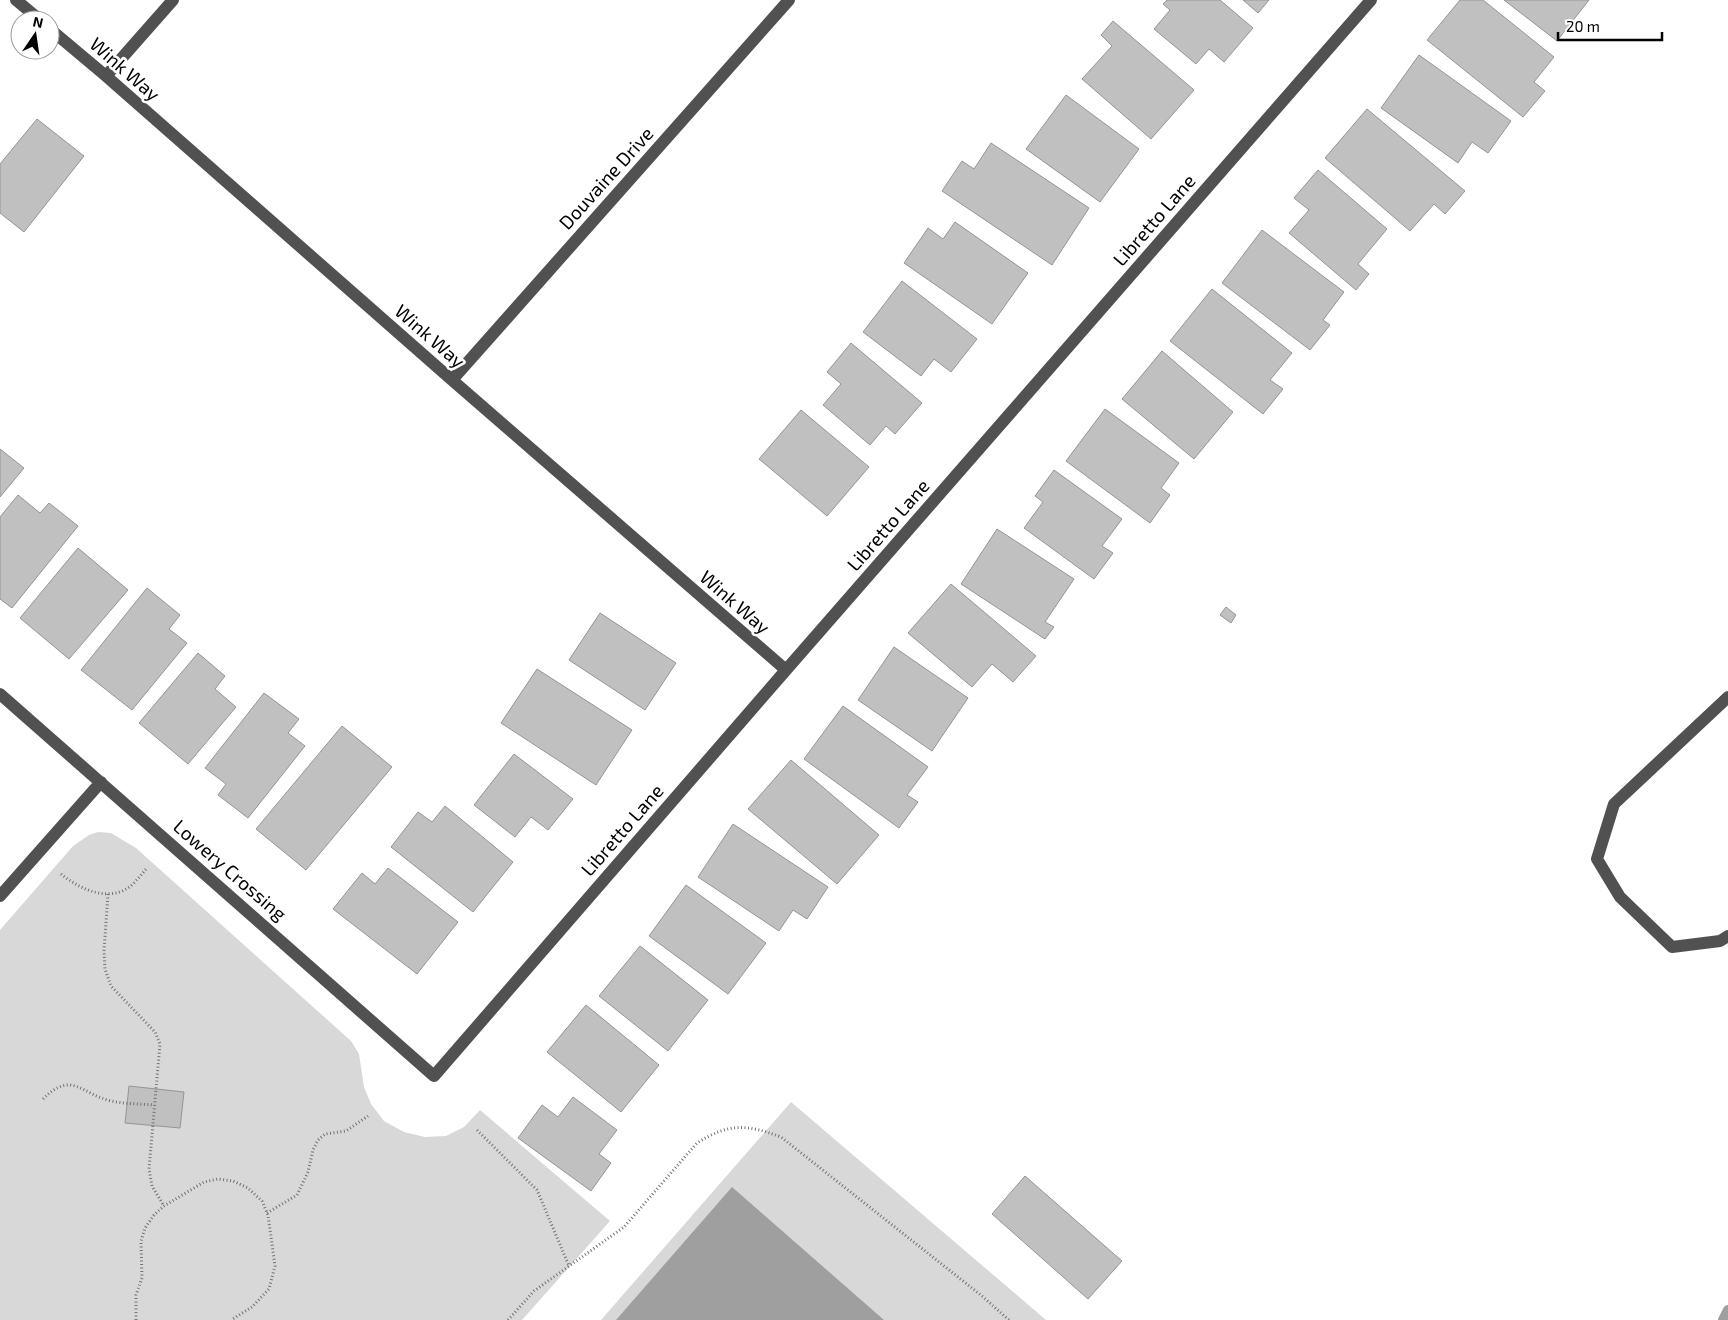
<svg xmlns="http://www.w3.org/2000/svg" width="1728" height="1320" viewBox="0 0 1728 1320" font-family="'Exo 2',sans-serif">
	<rect width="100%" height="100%" fill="#fff"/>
	<!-- green -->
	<path fill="#d8d8d8" d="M98 832 111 833 136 848 351 1041 359 1054 364 1087 371 1104 384 1121 404 1132 425 1137 446 1136 464 1127 480 1110 610 1221 522 1320H0V930L73 846 89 835Z
		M791 1102 1046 1320H601Z"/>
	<!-- water -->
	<path fill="#9f9f9f" d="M732 1187 884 1320H616Z"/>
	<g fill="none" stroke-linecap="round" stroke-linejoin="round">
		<!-- stream -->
		<path stroke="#9f9f9f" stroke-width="10" d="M1723 1320 1728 1310"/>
	</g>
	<!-- building -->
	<path fill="#c0c0c0" stroke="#959595" d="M1167 0H1220L1253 28 1224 62 1209 49 1196 64 1154 29 1170 10 1163 4Z
		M1243 0H1269L1258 13Z
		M1460 0H1483L1554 57 1534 82 1545 91 1523 117 1427 40Z
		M1504 0H1589L1557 41Z
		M1113 21 1194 90 1151 139 1082 79 1112 46 1101 35Z
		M1419 55 1511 121 1488 153 1472 142 1458 163 1381 108Z
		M1066 95 1139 149 1100 202 1026 149Z
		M1367 109 1465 191 1445 214 1434 204 1410 231 1325 158Z
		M37 119 84 156 24 232 0 213V164Z
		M991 143 1089 208 1052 265 942 191 962 161 974 169Z
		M1318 170 1387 229 1358 264 1369 274 1356 290 1289 233 1309 210 1294 198Z
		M955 222 1028 273 992 324 904 263 928 228 943 239Z
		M1262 230 1344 292 1323 320 1330 325 1310 350 1222 283Z
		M902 281 977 339 951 372 934 359 921 376 863 332Z
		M1212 289 1292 353 1270 380 1283 389 1263 414 1170 341Z
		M851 343 922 403 895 434 886 426 870 445 823 405 841 384 827 372Z
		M1162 351 1233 412 1194 459 1122 399Z
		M1105 409 1179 463 1161 488 1170 495 1150 523 1066 461Z
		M801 410 869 467 827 516 759 459Z
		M0 449 24 468 0 497Z
		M1054 470 1122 519 1102 546 1113 553 1094 579 1024 528 1043 502 1035 496Z
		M18 495 40 513 49 503 78 526 12 608 0 599V517Z
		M997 529 1074 579 1045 622 1054 627 1045 639 961 584Z
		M78 548 128 590 69 659 20 618Z
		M951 584 1036 656 1013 682 992 664 972 687 908 633Z
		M147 588 180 615 169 629 187 643 132 710 81 670Z
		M1226 607 1236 615 1231 623 1220 615Z
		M600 613 676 663 645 710 569 660Z
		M894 647 968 698 932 751 858 700Z
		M198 653 225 676 215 689 236 707 188 764 139 723Z
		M537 669 632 730 596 785 501 723Z
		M264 693 299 719 288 733 305 746 248 818 218 795 226 784 205 768Z
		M843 706 928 767 907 795 918 802 899 828 804 759Z
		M342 726 392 767 306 870 256 829Z
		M514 754 573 799 548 830 531 817 515 837 474 805Z
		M791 760 879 835 837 884 748 809Z
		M445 806 513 862 473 912 391 847 418 812 432 822Z
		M733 824 828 887 807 919 793 910 779 931 698 877Z
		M388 868 458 922 417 974 333 909 362 873 375 884Z
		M686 885 766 943 728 994 649 936Z
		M640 946 708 1000 668 1051 599 996Z
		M586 1005 659 1065 621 1112 547 1052Z
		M129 1086 184 1092 180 1128 125 1123Z
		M573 1097 617 1130 599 1154 611 1163 591 1191 518 1138 542 1105 558 1117Z
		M1025 1176 1122 1261 1088 1299 992 1214Z"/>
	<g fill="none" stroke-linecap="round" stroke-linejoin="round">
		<!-- path -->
		<path stroke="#737373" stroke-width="3" stroke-dasharray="1 2.5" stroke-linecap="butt" d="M61 874C81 890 111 904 133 884 138 879 142 874 146 869
			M108 894 104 951 105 969 111 986 155 1032 160 1044 149 1169 152 1186 164 1206
			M43 1099C72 1070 81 1094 111 1101 125 1104 140 1104 154 1105
			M477 1130 537 1190 569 1266
			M267 1213 297 1195 308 1172 313 1150 318 1140 325 1134 346 1131 368 1116
			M136 1320V1295L142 1278 141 1241 145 1228 154 1215 164 1206 204 1182 218 1179 233 1181 248 1188 262 1201 268 1215 275 1266 269 1289 252 1307 231 1320
			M508 1320 534 1291 624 1227 697 1143C729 1123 746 1124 781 1137L982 1296 1009 1320"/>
		<!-- minor -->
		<path stroke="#515151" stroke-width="12" d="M16 0 40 20
			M50 29 106 76 452 380 786 670
			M106 76 173 0
			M452 380 789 0
			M0 694 434 1076 786 670 1371 0
			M1728 697 1614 804 1597 859 1620 897 1672 947 1720 941 1728 936
			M0 896 101 782"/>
	</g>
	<g text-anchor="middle" stroke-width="5" stroke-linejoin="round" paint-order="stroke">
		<!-- street labels -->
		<g font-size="19" fill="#000" stroke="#fff">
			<text transform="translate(125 69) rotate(41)" y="7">Wink Way</text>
			<text transform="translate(606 178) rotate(-48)" y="7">Douvaine Drive</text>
			<text transform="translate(1154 220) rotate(-49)" y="7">Libretto Lane</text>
			<text transform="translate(430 336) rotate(41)" y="7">Wink Way</text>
			<text transform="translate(888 525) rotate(-49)" y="7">Libretto Lane</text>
			<text transform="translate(735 602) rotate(41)" y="7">Wink Way</text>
			<text transform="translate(622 830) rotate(-49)" y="7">Libretto Lane</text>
			<text transform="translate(230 870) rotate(41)" y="7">Lowery Crossing</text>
		</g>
	</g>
	<!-- north arrow -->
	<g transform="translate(35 35) rotate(13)"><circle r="24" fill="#ffffff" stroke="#999999"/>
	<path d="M0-4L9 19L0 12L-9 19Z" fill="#000000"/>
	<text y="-8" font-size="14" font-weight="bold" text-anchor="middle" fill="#000000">N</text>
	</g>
	<!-- scale -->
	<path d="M1558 32v8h104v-8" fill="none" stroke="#000000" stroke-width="2.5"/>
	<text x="1566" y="32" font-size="15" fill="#000000" stroke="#ffffff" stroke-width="4" paint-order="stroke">20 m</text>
</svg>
